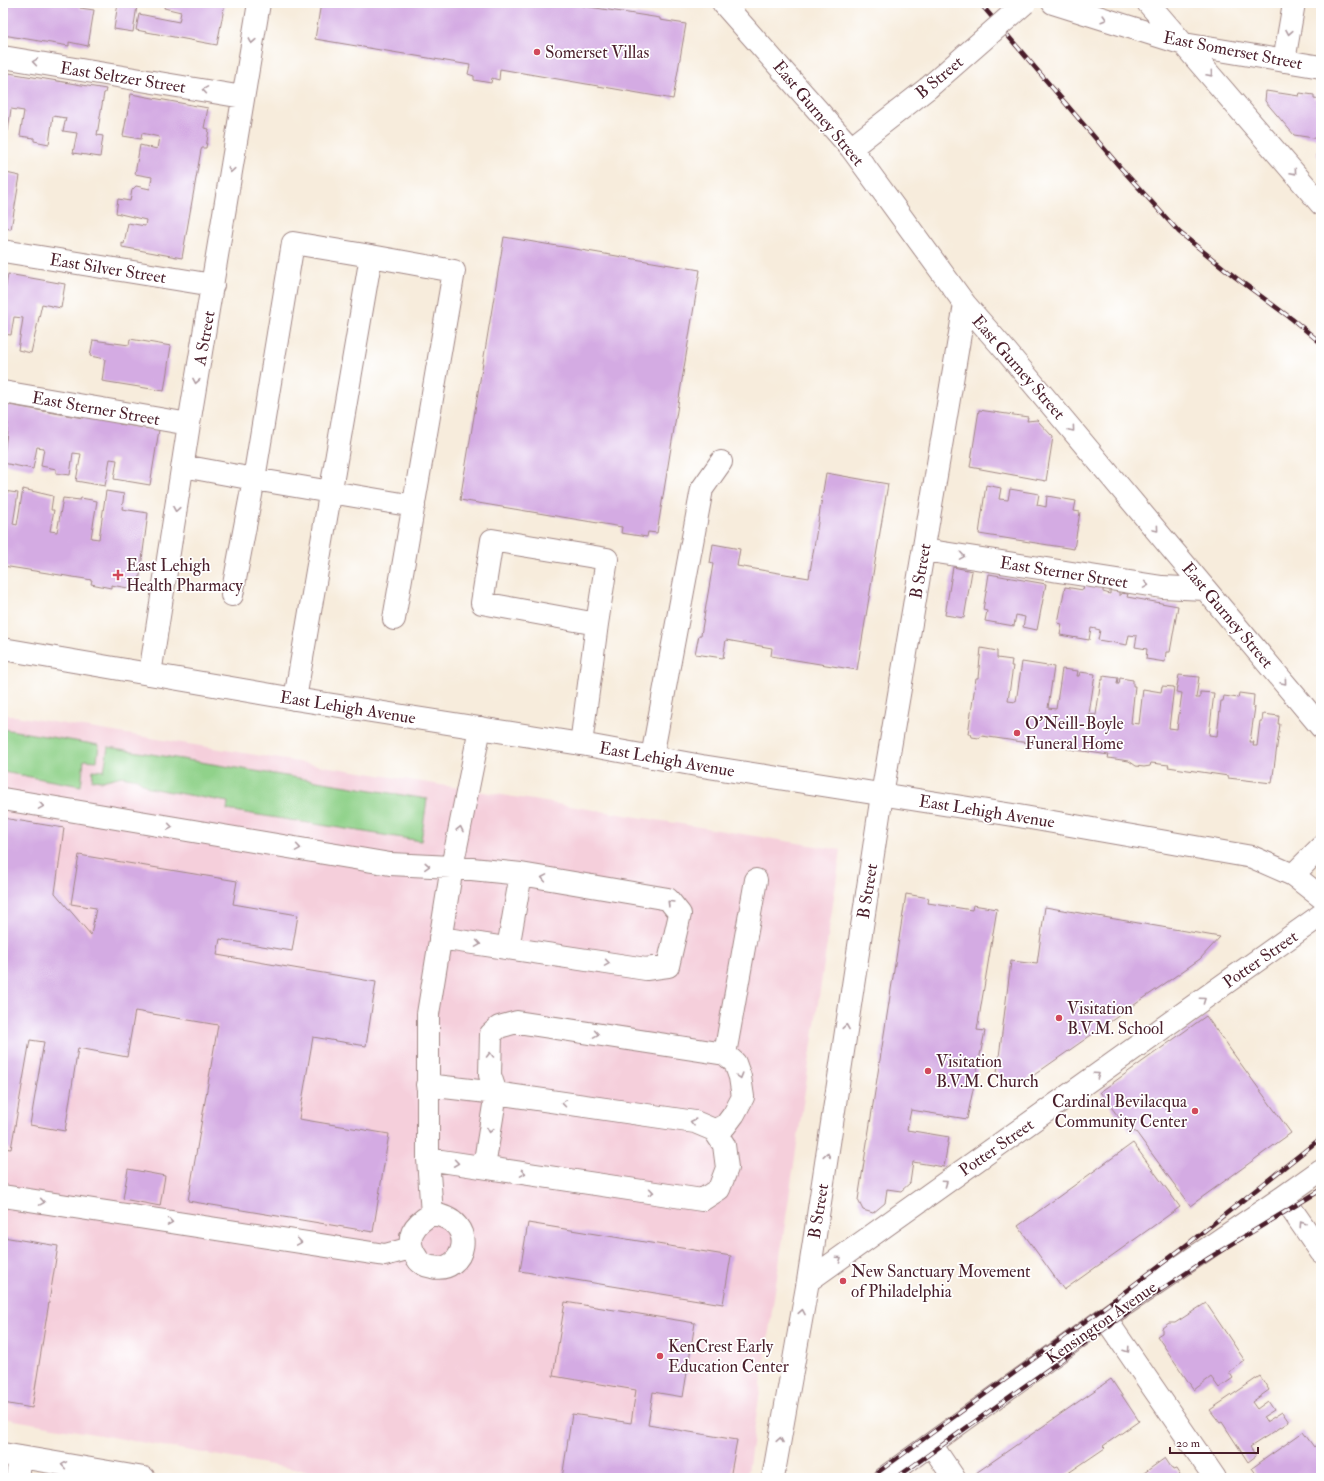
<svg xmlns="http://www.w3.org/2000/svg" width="1324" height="1481" viewBox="0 0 1324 1481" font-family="'IM FELL Double Pica',serif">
	<rect width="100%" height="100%" fill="#fff"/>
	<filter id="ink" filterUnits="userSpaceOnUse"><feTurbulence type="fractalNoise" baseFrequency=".025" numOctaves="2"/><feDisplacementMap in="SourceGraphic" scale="8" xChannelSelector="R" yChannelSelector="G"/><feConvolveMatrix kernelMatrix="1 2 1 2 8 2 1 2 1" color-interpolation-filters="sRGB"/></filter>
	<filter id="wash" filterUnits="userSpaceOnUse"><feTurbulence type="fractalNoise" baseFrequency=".012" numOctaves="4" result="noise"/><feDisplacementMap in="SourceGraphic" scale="16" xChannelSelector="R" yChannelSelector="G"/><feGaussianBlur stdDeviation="0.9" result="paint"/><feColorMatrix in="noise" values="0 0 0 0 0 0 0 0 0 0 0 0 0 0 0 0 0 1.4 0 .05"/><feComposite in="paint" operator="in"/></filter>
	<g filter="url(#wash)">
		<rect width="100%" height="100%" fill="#f7ecdc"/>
		<!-- built -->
		<path fill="#f5cfdb" d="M3 714 841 850 747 1478H345L3 1418Z"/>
		<!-- green -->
		<path fill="#90d28a" stroke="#6d785a" d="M3 729 99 745 97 761 84 760 81 786 3 772Z
			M108 747 427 799 421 841 227 810 228 802 149 788 137 779 122 776 102 781 92 780 93 770 104 771Z"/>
		<g id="blocks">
			<!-- building -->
			<path fill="#d4abe3" d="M3 3H80V8L94 10 88 46 69 42V46L3 35Z
				M118 3 137 6 133 32 114 29Z
				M165 3H225L217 45 136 30 139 14 179 22 181 12 164 8Z
				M321 3H564L660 18V20L686 24 673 99 500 69 499 80 492 78 491 83 474 80V76L468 74 470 65 315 39Z
				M3 72 106 89 105 93H104L97 135 103 136 100 157 73 153 77 133 63 131 66 118 53 116 49 144 34 141V138L20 136 24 111 11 109 8 131 3 130Z
				M1266 91 1299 96 1300 93 1314 95V99L1321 100V157L1317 156 1320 139 1294 135 1265 101Z
				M131 94 208 108 204 128 209 129 206 148H202L201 150 182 258 122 247V243L124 244 128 223 145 226 146 220 116 213 118 199 130 201 132 190 136 186 150 189 152 177 135 174 140 145 157 149 159 137 142 133 141 139 123 136Z
				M6 173 20 176 11 229 3 228V188Z
				M504 237 700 270 657 533 648 532 647 537 621 533 622 527 460 500Z
				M8 274 65 284 61 308 42 304 31 353 18 350 23 318 14 317 11 335 3 334V302Z
				M130 339 171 346 164 391 102 381 105 359 90 356 93 340 129 345Z
				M3 404 83 418 84 414 120 421 119 424 159 430 150 485 114 479 117 460 110 459 105 486 76 481 81 454 73 453 70 475 56 473V469L41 466 44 448 37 447 33 469 3 463 8 423 5 441H3Z
				M979 410 1028 417 1027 421 1037 420 1053 437 1046 481 970 467Z
				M826 473 888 484 857 670 771 656 772 648 726 640 723 658 695 654 699 635H701L713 564 710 563 713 544 740 549 737 566 809 578Z
				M986 485 1001 488 999 499 1008 500 1010 489 1039 494 1037 505 1042 506 1046 507 1047 496 1076 501 1074 511 1080 512 1074 549 979 534Z
				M23 489 53 496 51 510H54L50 531 57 532 63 498 80 500 81 498 97 501 91 538 99 539 106 491 124 494 122 509 148 513 139 583 128 588 111 585V588L91 584 92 580 3 566V491L18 493 13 524 17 525Z
				M953 567 972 571 964 618 945 615Z
				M989 574 1046 584 1037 630 1023 627 1025 617 1016 615 1014 626 985 621 987 611 983 610Z
				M1084 585 1103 588V592L1110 594V590L1119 592V595H1121V593L1128 594 1127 597 1178 606 1170 652H1166L1165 662 1146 659 1147 649 1135 647 1137 636 1129 635 1127 645 1098 640 1100 630 1096 629 1091 628 1089 640 1060 635 1062 624 1058 623 1065 587 1083 590Z
				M981 648 997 651V658L1012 660 1011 666H1013L1008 701 1016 702 1022 662 1054 667 1048 708 1056 709 1062 669 1078 671 1077 676H1079L1080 672 1095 674 1089 714 1096 715 1101 680H1103V676L1118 678 1117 684H1119L1120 678 1133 680V686H1135L1131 723 1139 724 1143 689 1161 692 1162 686 1174 687 1169 728 1177 729 1182 693 1176 692 1179 675 1199 677 1196 698H1200V692L1214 693 1209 735 1217 736 1221 701H1223L1224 696 1238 698 1239 693 1254 695 1253 707H1255L1250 742H1254L1253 746H1257L1260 721H1262L1263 714 1279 716 1278 724H1280L1272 783 1228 778V776L1168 767 1169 765 1151 763 1150 766 1144 767 1136 766 1129 761 1108 758 1109 755 982 736 979 738 972 737 971 734H968L976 678H978Z
				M3 818 64 828 55 893 91 935 96 908 71 904 79 855 237 881 233 904 298 915 292 951 220 939 217 955 376 982 366 1046 313 1037 299 1119 389 1134 373 1232 188 1201 218 1025 135 1011 127 1057 78 1048 65 1131 30 1125 44 1042 30 1040 11 1149 3 1148Z
				M906 894 929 898 928 903 972 910 973 905 997 909 977 1030 985 1031 967 1119 911 1110 907 1130 949 1137 944 1167 913 1162 910 1183 901 1191 887 1189 885 1203 873 1213 863 1210 858 1200Z
				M1045 907 1220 937 1200 959 1024 1082 1008 1084 997 1073 1011 961 1037 964Z
				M1206 1016 1291 1133 1190 1206 1136 1132 1129 1131 1100 1092Z
				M1133 1143 1180 1207 1064 1290 1018 1226Z
				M128 1169 165 1176 160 1206 123 1199Z
				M528 1223 731 1256 723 1304 520 1271Z
				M3 1237 58 1246 32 1408 3 1403Z
				M565 1302 695 1323 683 1397 653 1392 648 1425 737 1440 730 1478H562L572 1414 631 1423 636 1390 553 1376Z
				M1206 1303 1245 1361 1229 1372 1233 1378 1219 1388 1211 1377 1194 1390 1157 1336 1162 1333V1328L1169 1323H1175Z
				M1260 1376 1269 1390 1252 1402 1257 1409 1268 1401 1274 1410 1263 1417 1266 1422 1282 1412 1289 1422 1250 1447 1256 1456 1248 1462 1222 1422 1220 1423 1210 1410Z
				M1111 1379 1139 1421 1103 1446 1105 1448 1061 1478H980L976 1473Z
				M1303 1432 1314 1447 1321 1441V1478H1259L1252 1468Z
				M1165 1458 1173 1470 1176 1469 1181 1477 1179 1478H1137Z"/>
		</g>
	</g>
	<g filter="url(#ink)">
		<use href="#blocks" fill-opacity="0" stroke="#a08684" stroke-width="1"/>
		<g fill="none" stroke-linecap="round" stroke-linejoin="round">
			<!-- minor casing -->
			<g stroke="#a08684" stroke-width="24">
				<path id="minor" d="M723 3 851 148 965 304 1005 350 1321 727
					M1053 3 1184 44 1321 67
					M1148 3 1321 204
					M3 57 243 97
					M1284 61 1294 3
					M851 148 928 88
					M3 251 213 285
					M3 392 189 424
					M183 466 254 479 293 243 371 256
					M492 540 607 559 597 624 482 603Z
					M924 550 1162 587 1205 589
					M232 595 254 479 414 506
					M150 674 189 424 259 3
					M295 699 371 256 454 271 394 619
					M581 744 597 624
					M652 757 702 489 721 462
					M3 799 390 864 452 867 521 874 668 899 680 914 668 966 646 969 440 938
					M1293 875 1321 847
					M508 948 521 874
					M725 1054 756 880
					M427 1085 496 1093 695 1122 714 1130 724 1145 727 1168 719 1189 702 1200 428 1159
					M484 1167 496 1093 490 1075 491 1034 499 1027 517 1022 725 1054 735 1063 740 1077 743 1097 734 1114 725 1126 714 1130
					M3 1196 385 1255 411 1248
					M1283 1197 1321 1252
					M432 1214C480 1220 465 1275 432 1267 426 1266 420 1264 417 1258 403 1238 414 1224 432 1214L428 1159V1014L452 867 480 728
					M808 1281 1321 915
					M1105 1318 1215 1478
					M931 1444 954 1478
					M3 1454 144 1478
					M17 1478 20 1457
					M773 1478 808 1281 882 795 965 304
					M884 1478 1105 1318 1283 1197 1321 1170"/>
			</g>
			<!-- major casing -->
			<g stroke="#a08684" stroke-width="24">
				<path id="major" d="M3 649 295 699 581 744 702 766 1013 815 1252 857 1293 875 1321 897"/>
			</g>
			<!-- minor -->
			<use href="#minor" stroke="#fff" stroke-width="22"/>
			<!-- major -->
			<use href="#major" stroke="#fff" stroke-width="22"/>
			<!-- rail casing -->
			<g stroke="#4a1f2b" stroke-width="4.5">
				<path id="rail" d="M980 3 1119 166 1179 232 1235 277 1292 319 1321 343
					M870 1478 1102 1309 1189 1243 1321 1138
					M896 1478 1141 1303 1209 1258 1321 1190"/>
			</g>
			<!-- rail -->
			<use href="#rail" stroke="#fff" stroke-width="3" stroke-dasharray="9" stroke-linecap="butt"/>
			<!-- minor-bridge casing -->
			<g stroke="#a08684" stroke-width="24" stroke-linecap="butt">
				<path id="minor-bridge" d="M928 88 1025 3"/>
			</g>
			<!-- minor-bridge -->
			<use href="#minor-bridge" stroke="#fff" stroke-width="22"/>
		</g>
		<!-- one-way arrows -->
		<defs><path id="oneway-chevron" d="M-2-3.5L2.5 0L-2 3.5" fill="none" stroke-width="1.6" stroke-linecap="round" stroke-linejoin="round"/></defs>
		<g stroke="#ae9aa0">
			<use href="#oneway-chevron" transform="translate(1104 19) rotate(17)"/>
			<use href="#oneway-chevron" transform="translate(1289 32) rotate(100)"/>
			<use href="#oneway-chevron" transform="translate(252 41) rotate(100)"/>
			<use href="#oneway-chevron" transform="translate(35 62) rotate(-171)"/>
			<use href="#oneway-chevron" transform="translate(1210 74) rotate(49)"/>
			<use href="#oneway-chevron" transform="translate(205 90) rotate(-171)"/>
			<use href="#oneway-chevron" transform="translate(231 170) rotate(99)"/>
			<use href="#oneway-chevron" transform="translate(1294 172) rotate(49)"/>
			<use href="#oneway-chevron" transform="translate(196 381) rotate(100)"/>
			<use href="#oneway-chevron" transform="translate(1072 429) rotate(50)"/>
			<use href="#oneway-chevron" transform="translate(176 509) rotate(99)"/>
			<use href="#oneway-chevron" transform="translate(1156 529) rotate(50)"/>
			<use href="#oneway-chevron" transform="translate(962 556) rotate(9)"/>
			<use href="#oneway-chevron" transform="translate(1146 585) rotate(9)"/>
			<use href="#oneway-chevron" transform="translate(1284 682) rotate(50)"/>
			<use href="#oneway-chevron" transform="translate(41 806) rotate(9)"/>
			<use href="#oneway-chevron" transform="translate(170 827) rotate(9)"/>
			<use href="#oneway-chevron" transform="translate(460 829) rotate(-78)"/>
			<use href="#oneway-chevron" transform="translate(298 848) rotate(9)"/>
			<use href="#oneway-chevron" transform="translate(427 866) rotate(3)"/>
			<use href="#oneway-chevron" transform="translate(544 878) rotate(-170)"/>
			<use href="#oneway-chevron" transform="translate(670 903) rotate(-135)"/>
			<use href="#oneway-chevron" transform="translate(478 944) rotate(9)"/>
			<use href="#oneway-chevron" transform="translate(607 963) rotate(9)"/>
			<use href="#oneway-chevron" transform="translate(1203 1000) rotate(-35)"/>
			<use href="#oneway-chevron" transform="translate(846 1027) rotate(-81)"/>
			<use href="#oneway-chevron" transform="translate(596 1034) rotate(9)"/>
			<use href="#oneway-chevron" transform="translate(490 1055) rotate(-90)"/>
			<use href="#oneway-chevron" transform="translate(1097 1075) rotate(-35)"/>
			<use href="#oneway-chevron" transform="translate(740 1076) rotate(74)"/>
			<use href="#oneway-chevron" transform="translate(564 1103) rotate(-172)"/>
			<use href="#oneway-chevron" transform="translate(693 1122) rotate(-166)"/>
			<use href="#oneway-chevron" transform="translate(490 1130) rotate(99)"/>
			<use href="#oneway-chevron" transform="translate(827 1155) rotate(-81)"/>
			<use href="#oneway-chevron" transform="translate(456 1163) rotate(8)"/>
			<use href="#oneway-chevron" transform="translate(523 1173) rotate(9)"/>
			<use href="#oneway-chevron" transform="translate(945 1183) rotate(-35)"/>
			<use href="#oneway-chevron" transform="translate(651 1192) rotate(9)"/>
			<use href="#oneway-chevron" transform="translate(42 1202) rotate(9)"/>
			<use href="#oneway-chevron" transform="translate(170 1222) rotate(9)"/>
			<use href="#oneway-chevron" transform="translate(1302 1224) rotate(-124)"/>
			<use href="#oneway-chevron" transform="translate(299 1242) rotate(9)"/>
			<use href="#oneway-chevron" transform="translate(839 1259) rotate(-35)"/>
			<use href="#oneway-chevron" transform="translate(802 1312) rotate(-80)"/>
			<use href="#oneway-chevron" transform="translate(1127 1350) rotate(56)"/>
			<use href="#oneway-chevron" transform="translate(780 1440) rotate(-80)"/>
			<use href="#oneway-chevron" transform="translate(64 1465) rotate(-171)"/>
		</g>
	</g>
	<!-- markers -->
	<g fill="#d1495b" stroke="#fff" stroke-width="1.5">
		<circle cx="537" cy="52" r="4"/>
		<path d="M116 569h4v4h4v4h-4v4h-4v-4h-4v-4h4z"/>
		<circle cx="1017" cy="733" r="4"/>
		<circle cx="1059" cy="1018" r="4"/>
		<circle cx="928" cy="1071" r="4"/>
		<circle cx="1195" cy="1111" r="4"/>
		<circle cx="843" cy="1281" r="4"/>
		<circle cx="660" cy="1356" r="4"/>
	</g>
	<g text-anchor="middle" stroke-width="3.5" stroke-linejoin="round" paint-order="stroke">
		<!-- street labels -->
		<g font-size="17" fill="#4a1f2b" stroke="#fff">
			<text transform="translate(1233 50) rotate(11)" y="6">East Somerset Street</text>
			<text transform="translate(123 77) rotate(9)" y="6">East Seltzer Street</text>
			<text transform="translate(939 77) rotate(-40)" y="6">B Street</text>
			<text transform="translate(819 113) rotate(50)" y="6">East Gurney Street</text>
			<text transform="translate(108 268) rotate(9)" y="6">East Silver Street</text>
			<text transform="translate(204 338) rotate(-80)" y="6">A Street</text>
			<text transform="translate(1019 367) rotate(49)" y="6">East Gurney Street</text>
			<text transform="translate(96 408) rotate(10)" y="6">East Sterner Street</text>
			<text transform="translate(920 571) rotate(-80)" y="6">B Street</text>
			<text transform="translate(1064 572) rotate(9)" y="6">East Sterner Street</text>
			<text transform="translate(1228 615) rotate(50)" y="6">East Gurney Street</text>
			<text transform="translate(348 707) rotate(9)" y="6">East Lehigh Avenue</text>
			<text transform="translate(667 759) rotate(10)" y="6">East Lehigh Avenue</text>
			<text transform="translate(987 811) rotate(9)" y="6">East Lehigh Avenue</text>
			<text transform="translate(867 891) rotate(-81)" y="6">B Street</text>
			<text transform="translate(1260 959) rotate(-35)" y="6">Potter Street</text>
			<text transform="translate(996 1147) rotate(-35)" y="6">Potter Street</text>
			<text transform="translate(818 1211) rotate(-81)" y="6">B Street</text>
			<text transform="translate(1101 1322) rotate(-35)" y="6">Kensington Avenue</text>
		</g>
		<!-- poi labels -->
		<g font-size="17" fill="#4a1f2b" stroke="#fff" text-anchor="start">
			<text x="545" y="58">Somerset Villas</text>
			<text x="126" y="571">East Lehigh<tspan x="126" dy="20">Health Pharmacy</tspan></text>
			<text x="1025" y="729">O'Neill-Boyle<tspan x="1025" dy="20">Funeral Home</tspan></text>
			<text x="1067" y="1014">Visitation<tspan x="1067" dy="20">B.V.M. School</tspan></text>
			<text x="936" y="1067">Visitation<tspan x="936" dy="20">B.V.M. Church</tspan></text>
			<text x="1187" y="1107" text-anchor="end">Cardinal Bevilacqua<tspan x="1187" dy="20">Community Center</tspan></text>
			<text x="851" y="1277">New Sanctuary Movement<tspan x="851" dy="20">of Philadelphia</tspan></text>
			<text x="668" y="1352">KenCrest Early<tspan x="668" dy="20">Education Center</tspan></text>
		</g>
	</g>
	<!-- margin -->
	<rect width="1324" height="1481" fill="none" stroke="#fff" stroke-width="16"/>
	<!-- scale -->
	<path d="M1170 1447v6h88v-6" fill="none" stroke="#4a1f2b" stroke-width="2"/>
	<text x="1176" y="1447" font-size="12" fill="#4a1f2b" stroke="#ffffff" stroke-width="3" paint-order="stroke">20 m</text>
</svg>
